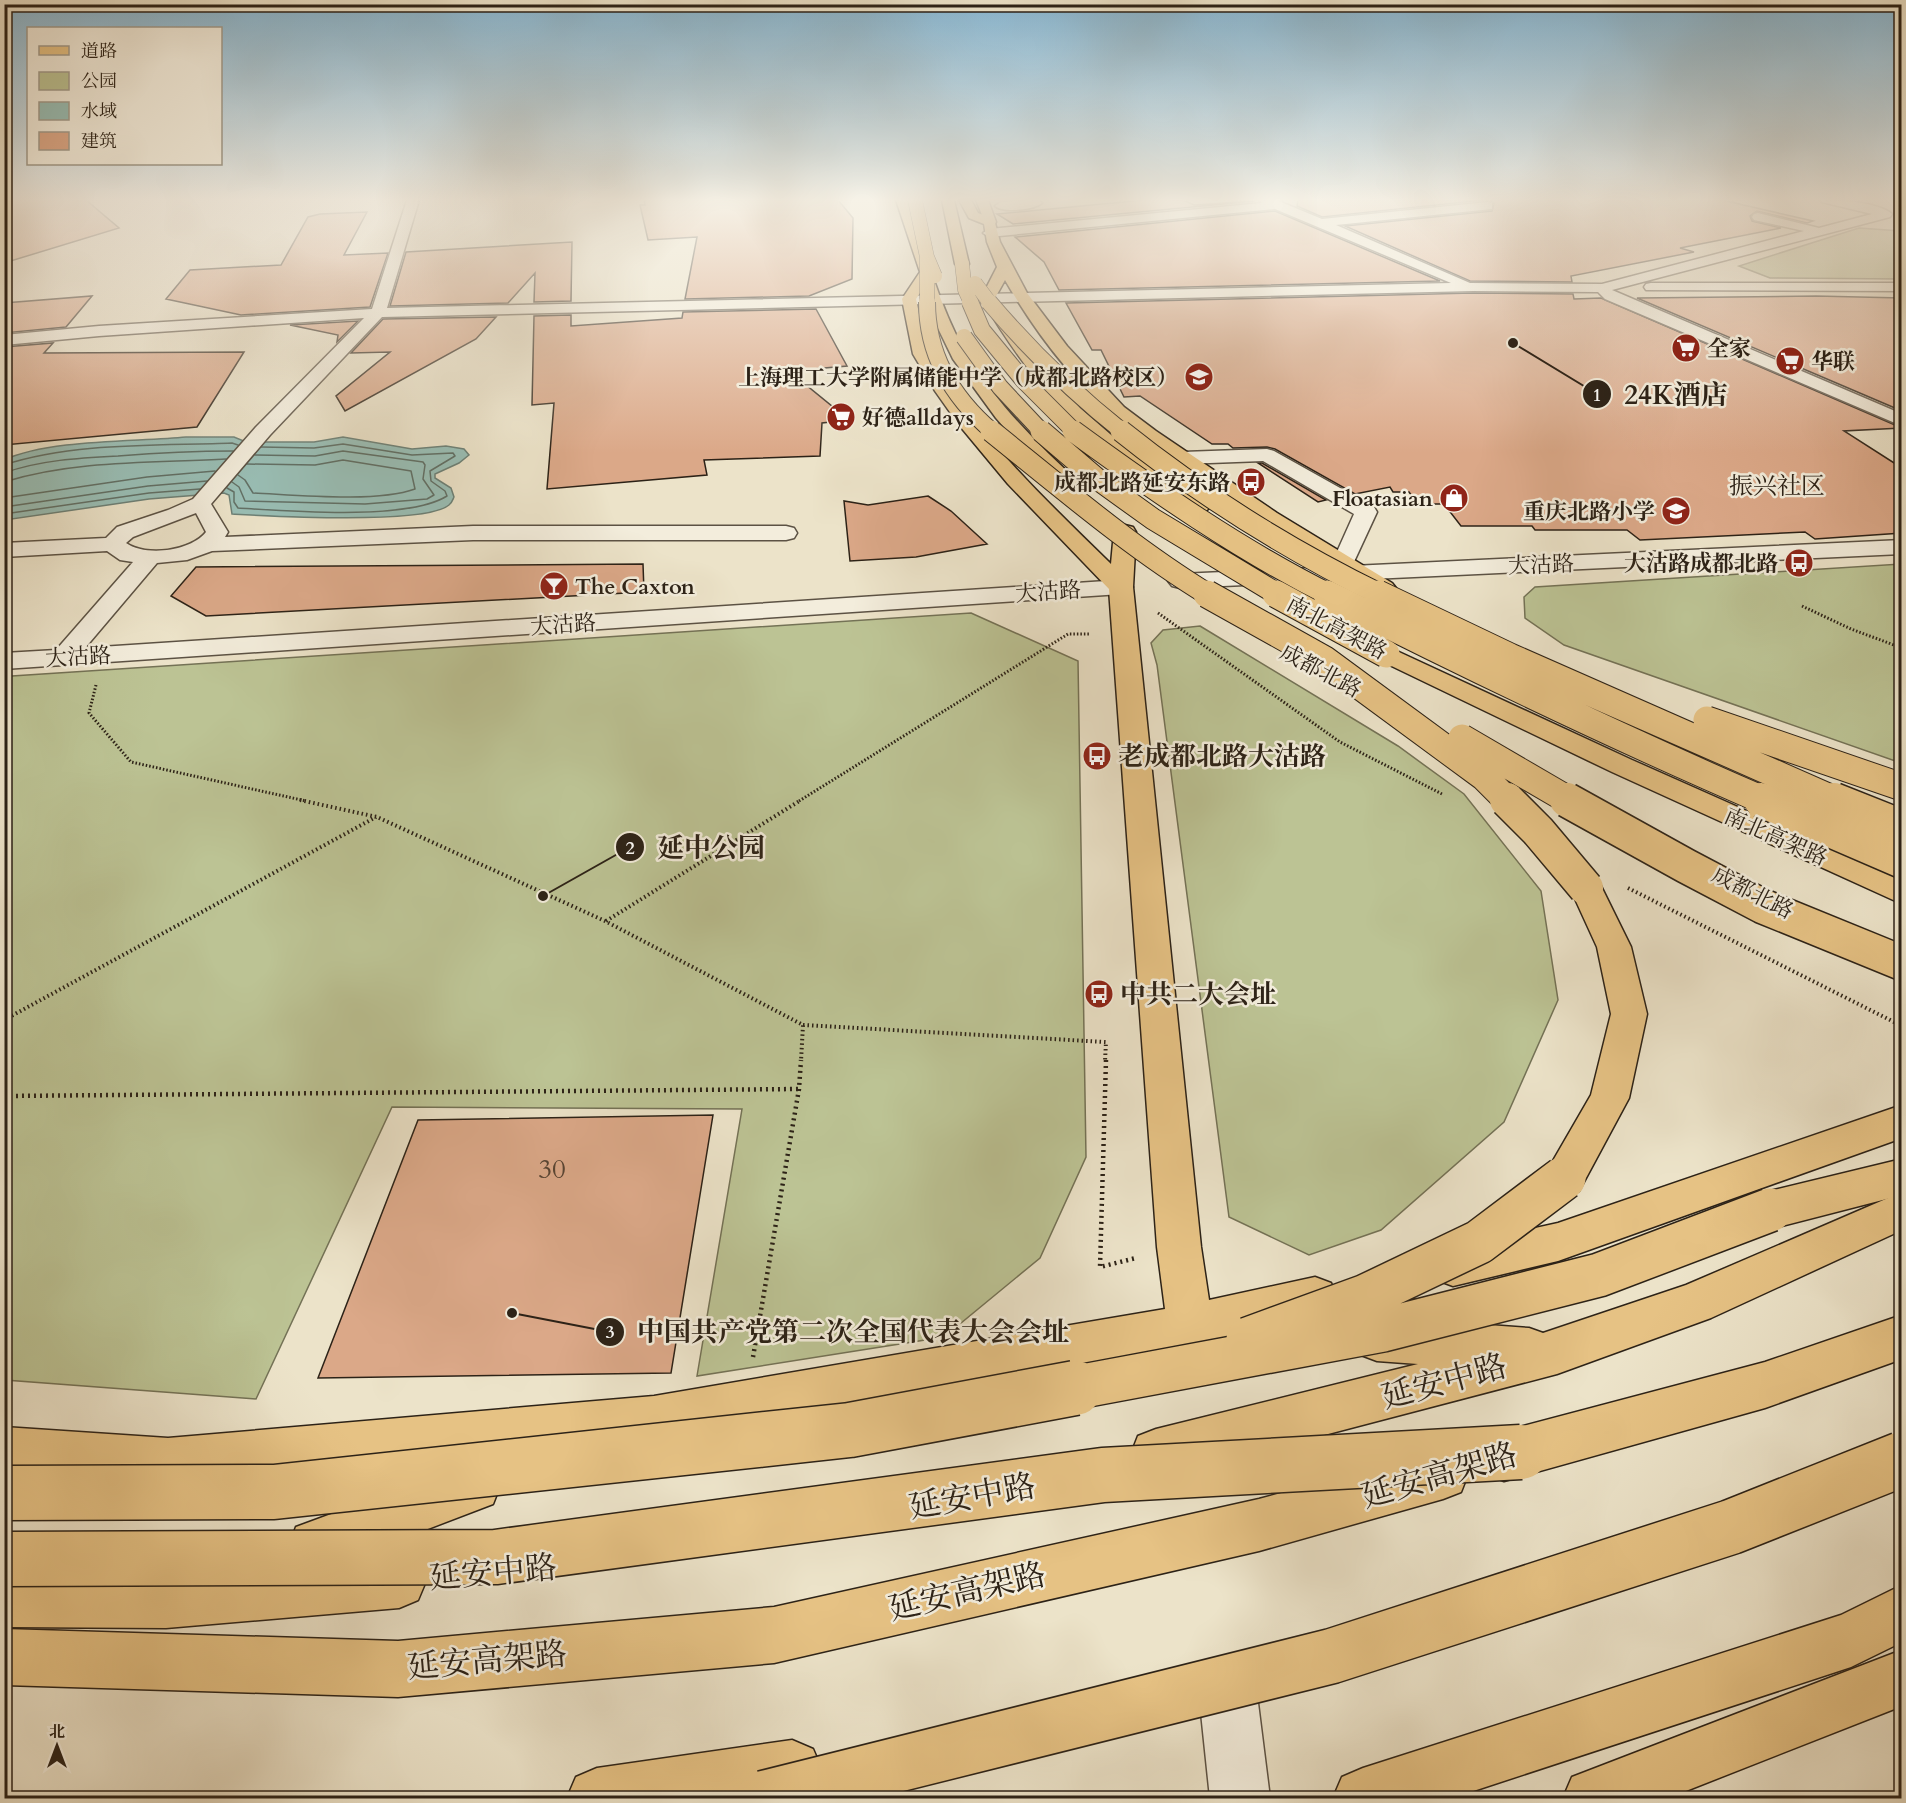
<svg xmlns="http://www.w3.org/2000/svg" width="1906" height="1803" viewBox="0 0 1906 1803" font-family="Cardo,'Noto Serif SC',serif">
	<rect width="100%" height="100%" fill="#ece3c9"/>
	<filter id="stains"><feTurbulence type="fractalNoise" baseFrequency=".00333" numOctaves="4"/><feColorMatrix values="0 0 0 0 .2 0 0 0 0 .09 0 0 0 0 .02 0 0 0 .5 -.17"/></filter>
	<radialGradient id="worn" r=".72"><stop offset=".6" stop-color="#630" stop-opacity="0"/><stop offset="1" stop-color="#630" stop-opacity=".3"/></radialGradient>
	<!-- green -->
	<path fill="#bcc394" stroke="#747256" stroke-width="1.5" d="M1859 228 1901 231V279L1770 278 1739 266Z
		M1901 564V763L1564 645 1525 618 1524 597 1535 587Z
		M971 613 1078 661 1086 1157 1040 1258 944 1337 697 1376 742 1109 392 1107 256 1399 5 1380 4 685 12 676Z
		M1200 626 1398 746 1464 794 1541 891 1558 1000 1504 1122 1381 1230 1309 1255 1229 1217 1157 665 1151 643 1163 630Z"/>
	<!-- water -->
	<path fill="#99beb5" stroke="#6d8076" stroke-width="1.5" d="M186 437H234L246 442H314L343 437 412 449 446 446 464 449 469 455 459 463 435 474V478L451 488 454 497C453 499 452 503 449 505 425 525 269 516 232 514L229 495 224 493 149 499 5 520 4 460C50 439 134 442 186 437Z"/>
	<g fill="none" stroke-linecap="round" stroke-linejoin="round">
		<!-- shore -->
		<path stroke="#627066" stroke-width="1.5" d="M4 465C74 442 159 446 232 443L238 445
			M4 473C40 460 79 458 118 456 156 453 194 451 233 451
			M238 475 245 480 253 493C296 495 376 503 415 489L411 471 343 460 315 465 247 464
			M4 482C75 460 153 463 226 459
			M232 482 239 487 245 501 365 504 427 499 434 495 423 479 425 465 423 462 343 451 315 456 255 455
			M227 488 234 492V502L238 508C288 511 407 521 447 496L445 491 431 481 430 471 455 456 453 453 412 455 343 444 314 448 261 447
			M4 498 147 477 215 471
			M4 507 148 486 207 481
			M4 514 149 493 200 489"/>
	</g>
	<!-- building -->
	<path fill="#dba888" stroke="#2c2217" stroke-width="1.5" d="M4 200H86L119 228 4 263Z
		M644 200H838L853 218 852 279 809 296 685 299 697 237 648 240 640 205H645Z
		M1144 200H1183L1194 205 1255 201 1013 224 997 214Z
		M1298 200H1484L1322 217 1297 206Z
		M1490 200H1722L1813 221 1807 223 1757 211 1750 216 1752 221 1781 228 1680 248 1694 252 1571 276 1572 282 1470 281 1345 226 1492 211 1494 203Z
		M1275 211 1440 281 1059 290 1044 262 1015 237Z
		M367 212 344 255 388 253 370 307 241 315 166 299 190 270 281 265 308 217 320 214Z
		M572 242 571 301 534 302 535 273 508 303 390 306 406 252Z
		M1473 293 1573 294 1574 299 1601 298 1902 428 1844 431 1902 468V533L1815 539 1805 532 1640 540 1627 530H1535L1532 526H1461L1444 504H1418L1409 492H1393L1390 487 1355 494 1275 449 1267 447 1233 448 1228 444H1212L1140 396 1124 397 1101 350H1092L1066 303Z
		M92 296 66 327 4 333V303Z
		M1816 296 1902 298V411L1637 298Z
		M816 309 847 366 789 371 849 420 822 423 820 456 704 460 707 475 547 489 554 403 532 405 534 316 571 315V326L682 318 683 312Z
		M496 317 476 339 345 411 336 396 390 352 351 353 383 319Z
		M358 321 337 342 338 335 290 325Z
		M53 343 44 353 244 352 197 427 4 445V347Z
		M1258 463H1262L1326 500 1318 502Z
		M928 496 951 511 987 544 916 557 850 561 844 501 868 505Z
		M643 564 644 592 206 616 171 596 196 567Z
		M713 1115 671 1373 318 1378 418 1120Z"/>
	<g fill="none" stroke-linecap="round" stroke-linejoin="round">
		<!-- minor casing -->
		<g stroke="#5c5244" stroke-width="3">
			<path id="minor" d="M407 200H419L387 308 1451 283 1275 209 989 237 983 233 989 229 1262 203 1259 200H1276L1322 219 1488 202 1492 203V209L1336 225 1470 283 1602 284 1804 231 1754 220 1752 217 1754 214 1758 213 1819 228 1872 214 1822 202 1820 200C1839 200 1878 202 1892 214L1890 217 1612 290 1902 414V426L1605 299 1598 292 1473 291 382 317 270 435 211 504 228 532 225 537 473 526H786L794 528 797 533 794 538 786 540H473L212 551 187 560 157 563 85 648 1121 580 1129 582 1133 587 1129 592 1121 594 4 669V653L56 650 133 562 120 560 107 551 4 557V543L106 538 117 527 168 510 193 499 256 427 364 318 99 336 4 345V335L99 326 372 309ZM196 513 206 532C191 551 146 557 126 543L133 537Z
				M1028 200H1039L1042 203C1034 210 1003 213 995 206L1001 202Z
				M1651 283H1902V291L1646 290 1644 287 1646 284Z
				M1267 449 1274 451 1374 507 1377 512 1352 566 1902 540V554L1180 588 1172 586 1168 581 1172 576 1180 574 1335 567 1332 563 1354 514 1263 461 1183 464 1176 462 1173 458 1176 454 1183 452Z
				M1229 1674 1249 1683 1258 1703 1270 1798H1210L1200 1703 1209 1683Z"/>
		</g>
		<!-- major casing -->
		<g stroke="#2c2217" stroke-width="3">
			<path id="major" d="M896 200H908C925 250 941 314 969 358 998 405 1040 447 1081 484L1084 488 1081 492 1074 494 1067 492 1037 465 996 418 953 359 936 324 924 287 916 299C920 317 922 336 929 353 937 372 952 390 964 407 1007 464 1060 514 1111 564L1114 532 1117 527 1125 525 1133 527 1136 532 1133 587 1201 1247 1209 1300 1315 1277 1331 1283 1337 1298 1331 1313 1315 1319 1190 1348 654 1444 168 1488 4 1477V1427L168 1438 654 1396 1165 1309 1157 1247 1109 589 1008 484 959 425 935 391 913 354 902 299 920 272Z
				M959 200H971L978 213 994 219 1000 242 1027 293 1067 346 1124 407 1156 431 1277 513 1392 583 1396 588 1392 593 1384 595 1376 593 1285 537 1121 423C1075 384 1035 332 1005 280L995 298 1033 354 1080 408 1125 447 1209 508 1205 512 1198 514 1191 512C1154 486 1114 460 1081 429 1041 391 1009 345 981 298L997 267 987 242 984 224 969 218Z
				M1902 1105V1138L1558 1261 1453 1286 1437 1280 1431 1266 1437 1252 1453 1246 1558 1223Z
				M1902 1192V1230L1711 1318 1557 1374 1156 1479 1138 1472 1131 1454 1138 1436 1156 1429 1418 1364 1377 1361 1361 1355 1354 1339 1361 1323 1377 1317 1529 1328 1543 1333 1686 1285Z
				M475 1461 493 1468 500 1486 493 1504 352 1558 399 1554 418 1562 426 1581 418 1600 399 1608 166 1628 4 1627V1573L166 1574 296 1563 289 1546 296 1527Z
				M1902 1650V1706L1668 1798H1563L1572 1777Z
				M792 1740 813 1749 822 1770 813 1791 795 1798H567L576 1777 597 1768Z"/>
		</g>
		<!-- highway casing -->
		<g stroke="#2c2217" stroke-width="3">
			<path id="highway" d="M898 200H910V203L904 207 900 206Z
				M942 200H954L969 264 967 267 962 268 955 264Z
				M976 200H988L996 222 994 225H986Z
				M1386 646 1632 760 1902 880V904L1612 772 1377 659 1373 654 1377 649Z
				M1586 877 1598 880 1631 947 1647 1014 1629 1098 1579 1191 1564 1196 1549 1191 1543 1178 1591 1095 1611 1014 1597 947 1570 888 1574 880Z
				M1902 1159V1195L1770 1229 1755 1223 1749 1210 1755 1197 1770 1191Z
				M1902 1315V1359L1765 1408 1504 1481 1486 1474 1479 1456 1486 1438 1504 1431 1765 1362Z
				M1443 1449 1461 1456 1468 1474 1461 1492 1443 1499 1259 1551 774 1663 398 1697 4 1685V1629L398 1641 774 1607 1259 1499Z
				M1902 1585V1642L1851 1667 1452 1798H1333L1342 1777 1363 1768 1841 1615Z"/>
		</g>
		<!-- path-far2 -->
		<path stroke="#2c2217" stroke-width="3" stroke-dasharray="1.5 2" stroke-linecap="butt" d="M1802 606 1851 629 1902 648
			M1158 613 1340 742 1442 794
			M96 685 89 713 131 762 306 801
			M799 801 1068 634H1089"/>
		<!-- path-far1 -->
		<path stroke="#2c2217" stroke-width="4" stroke-dasharray="1.5 3" stroke-linecap="butt" d="M300 800 377 817 605 921 803 1025 801 1061
			M1628 888 1902 1026
			M606 921 801 800
			M4 1020 376 817
			M803 1025 1106 1042 1105 1061"/>
		<!-- path -->
		<path stroke="#2c2217" stroke-width="4.5" stroke-dasharray="2 4" stroke-linecap="butt" d="M1106 1060 1100 1267 1136 1258
			M4 1096 799 1089
			M753 1357 799 1089 801 1060"/>
		<!-- minor -->
		<use href="#minor" fill="#f3eddc" fill-rule="evenodd"/>
		<!-- major -->
		<use href="#major" fill="#e6c284" fill-rule="evenodd"/>
		<!-- highway -->
		<use href="#highway" fill="#e6c284" fill-rule="evenodd"/>
		<!-- highway-bridge-far6 casing -->
		<g stroke="#2c2217" stroke-width="15" stroke-linecap="butt">
			<path id="highway-bridge-far6" d="M915 200 927 257 935 276
				M927 257V303
				M962 264 965 290 971 303
				M975 283 990 303"/>
		</g>
		<!-- highway-bridge-far5 casing -->
		<g stroke="#2c2217" stroke-width="18" stroke-linecap="butt">
			<path id="highway-bridge-far5" d="M927 302C927 355 953 398 993 432
				M970 302 982 330 1024 381 1075 432
				M989 302C1029 349 1075 394 1123 432
				M964 337 1000 387 1042 432"/>
		</g>
		<!-- highway-bridge-far4 casing -->
		<g stroke="#2c2217" stroke-width="23" stroke-linecap="butt">
			<path id="highway-bridge-far4" d="M991 431C1062 488 1132 548 1209 595
				M1041 431 1096 478 1153 519 1279 595
				M1073 431C1155 491 1240 550 1330 595
				M1121 431C1201 495 1289 550 1381 595"/>
		</g>
		<!-- highway-bridge-far3 casing -->
		<g stroke="#2c2217" stroke-width="29" stroke-linecap="butt">
			<path id="highway-bridge-far3" d="M1207 594 1325 660 1484 777 1508 801
				M1276 594 1386 654
				M1327 594C1471 667 1617 737 1765 801
				M1378 594 1510 657 1837 801
				M1707 720 1902 787
				M1462 738 1570 801"/>
		</g>
		<!-- highway-bridge-far2 casing -->
		<g stroke="#2c2217" stroke-width="37" stroke-linecap="butt">
			<path id="highway-bridge-far2" d="M1507 800 1538 831 1586 888
				M1567 800 1686 866 1762 906 1902 963
				M1761 800 1902 861
				M1834 800 1902 827"/>
		</g>
		<!-- highway-bridge-far1 casing -->
		<g stroke="#2c2217" stroke-width="46" stroke-linecap="butt">
			<path id="highway-bridge-far1" d="M1248 1339 1366 1296 1479 1242 1564 1178
				M1067 1389 1383 1330 1599 1275 1770 1210"/>
		</g>
		<!-- highway-bridge casing -->
		<g stroke="#2c2217" stroke-width="57" stroke-linecap="butt">
			<path id="highway-bridge" d="M4 1493 274 1492 850 1430 1075 1388
				M4 1559 496 1557 1103 1475 1521 1452
				M764 1798 1332 1656 1731 1527 1902 1459"/>
		</g>
		<!-- highway-bridge-far6 -->
		<use href="#highway-bridge-far6" stroke="#e6c284" stroke-width="14"/>
		<!-- highway-bridge-far5 -->
		<use href="#highway-bridge-far5" stroke="#e6c284" stroke-width="16"/>
		<!-- highway-bridge-far4 -->
		<use href="#highway-bridge-far4" stroke="#e6c284" stroke-width="21"/>
		<!-- highway-bridge-far3 -->
		<use href="#highway-bridge-far3" stroke="#e6c284" stroke-width="27"/>
		<!-- highway-bridge-far2 -->
		<use href="#highway-bridge-far2" stroke="#e6c284" stroke-width="34"/>
		<!-- highway-bridge-far1 -->
		<use href="#highway-bridge-far1" stroke="#e6c284" stroke-width="43"/>
		<!-- highway-bridge -->
		<use href="#highway-bridge" stroke="#e6c284" stroke-width="54"/>
	</g>
	<!-- sky -->
	<linearGradient id="sky" x2="0" y2="1"><stop stop-color="#88b8d4"/><stop offset="0.44" stop-color="#f6f2e7"/><stop offset="1" stop-color="#f6f2e7" stop-opacity="0"/></linearGradient>
	<rect width="1906" height="453" fill="url(#sky)"/>
	<!-- icons -->
	<defs>
		<g id="supermarket-disc" transform="scale(1.5)"><circle r="9.5" fill="#8f2418" stroke="#f3eddc"/><path d="M-6-5.5h2.5l.6 2H6L4.5 2H-2.5L-4.4-4H-6ZM-1.5 3.2a1.3 1.3 0 1 0 .1 0ZM3 3.2a1.3 1.3 0 1 0 .1 0Z" fill="#fff"/></g>
		<g id="school-disc" transform="scale(1.5)"><circle r="9.5" fill="#8f2418" stroke="#f3eddc"/><path d="M0-5L7-2L0 1L-7-2ZM-4 1L0 2.5L4 1V4Q0 6-4 4Z" fill="#fff"/></g>
		<g id="bus-disc" transform="scale(1.5)"><circle r="9.5" fill="#8f2418" stroke="#f3eddc"/><path d="M-5-6H5V4H4V6H2V4H-2V6H-4V4H-5ZM-3.5-4V0h7V-4ZM-3.5 1.2v1.5H-2V1.2ZM2 1.2v1.5H3.5V1.2Z" fill="#fff"/></g>
		<g id="shop-disc" transform="scale(1.5)"><circle r="9.5" fill="#8f2418" stroke="#f3eddc"/><path d="M-5-2.5h2.3a2.7 3.5 0 0 1 5.4 0H5L5.5 6h-11ZM-1.5-2.5h3a1.5 2.3 0 0 0-3 0Z" fill="#fff"/></g>
		<g id="bar-disc" transform="scale(1.5)"><circle r="9.5" fill="#8f2418" stroke="#f3eddc"/><path d="M-6-5H6L.8 .8V4.5H3.5V6h-7V4.5H-.8V.8Z" fill="#fff"/></g>
	</defs>
	<g fill-rule="evenodd">
		<use href="#supermarket-disc" x="1686" y="348"/>
		<use href="#supermarket-disc" x="1790" y="361"/>
		<use href="#school-disc" x="1199" y="377"/>
		<use href="#supermarket-disc" x="841" y="417"/>
		<use href="#bus-disc" x="1251" y="482"/>
		<use href="#shop-disc" x="1454" y="498"/>
		<use href="#school-disc" x="1676" y="511"/>
		<use href="#bus-disc" x="1799" y="563"/>
		<use href="#bar-disc" x="554" y="586"/>
		<use href="#bus-disc" x="1097" y="756"/>
		<use href="#bus-disc" x="1099" y="994"/>
	</g>
	<g text-anchor="middle" stroke-width="5" stroke-linejoin="round" paint-order="stroke">
		<!-- far-poi labels -->
		<g font-size="22" font-weight="bold" fill="#2c2217" stroke="#f3eddc" text-anchor="end">
			<text x="1707" y="356" text-anchor="start">全家</text>
			<text x="1811" y="369" text-anchor="start">华联</text>
			<text x="1178" y="385">上海理工大学附属储能中学（成都北路校区）</text>
			<text x="862" y="425" text-anchor="start">好德alldays</text>
			<text x="1230" y="490">成都北路延安东路</text>
			<text x="1433" y="506">Floatasian</text>
			<text x="1655" y="519">重庆北路小学</text>
			<text x="1778" y="571">大沽路成都北路</text>
			<text x="575" y="594" text-anchor="start">The Caxton</text>
		</g>
		<!-- far-street labels -->
		<g font-size="22" fill="#2c2217" stroke="#f3eddc">
			<text transform="translate(1541 564) rotate(-2)" y="8">大沽路</text>
			<text transform="translate(1048 591) rotate(-4)" y="8">大沽路</text>
			<text transform="translate(563 624) rotate(-4)" y="8">大沽路</text>
			<text transform="translate(1337 627) rotate(28)" y="8">南北高架路</text>
			<text transform="translate(78 656) rotate(-3)" y="8">大沽路</text>
			<text transform="translate(1321 670) rotate(28)" y="8">成都北路</text>
			<text transform="translate(1776 836) rotate(24)" y="8">南北高架路</text>
			<text transform="translate(1753 892) rotate(27)" y="8">成都北路</text>
		</g>
		<!-- far-quarter labels -->
		<g font-size="24" fill="#2c2217" stroke="#f3eddc">
			<text x="1777" y="494">振兴社区</text>
		</g>
		<!-- poi labels -->
		<g font-size="26" font-weight="bold" fill="#2c2217" stroke="#f3eddc" text-anchor="start">
			<text x="1118" y="765">老成都北路大沽路</text>
			<text x="1120" y="1003">中共二大会址</text>
		</g>
		<!-- near-number labels -->
		<g font-size="27" fill="#584433">
			<text x="552" y="1178">30</text>
		</g>
		<!-- near-street labels -->
		<g font-size="32" fill="#2c2217" stroke="#f3eddc">
			<text transform="translate(1444 1381) rotate(-15)" y="11">延安中路</text>
			<text transform="translate(1439 1475) rotate(-16)" y="11">延安高架路</text>
			<text transform="translate(972 1496) rotate(-10)" y="11">延安中路</text>
			<text transform="translate(493 1572) rotate(-5)" y="11">延安中路</text>
			<text transform="translate(967 1591) rotate(-13)" y="11">延安高架路</text>
			<text transform="translate(487 1660) rotate(-5)" y="11">延安高架路</text>
		</g>
	</g>
	<!-- callouts -->
	<path fill="none" stroke="#2c2217" stroke-width="2" d="M1513 343L1597 394M543 896L630 847M512 1313L610 1332"/>
	<g fill="#2c2217" stroke="#f3eddc" stroke-width="2">
		<circle cx="1513" cy="343" r="6"/>
		<circle cx="543" cy="896" r="6"/>
		<circle cx="512" cy="1313" r="6"/>
		<circle cx="1597" cy="394" r="15"/>
		<circle cx="630" cy="847" r="15"/>
		<circle cx="610" cy="1332" r="15"/>
	</g>
	<g font-size="18" text-anchor="middle" font-weight="bold" fill="#fff">
		<text x="1597" y="401">1</text>
		<text x="630" y="854">2</text>
		<text x="610" y="1338">3</text>
	</g>
	<g font-size="27" text-anchor="middle" font-weight="bold" fill="#2c2217" stroke="#f3eddc" stroke-width="5" stroke-linejoin="round" paint-order="stroke">
		<text x="1676" y="404">24K酒店</text>
		<text x="711" y="857">延中公园</text>
		<text x="853" y="1341">中国共产党第二次全国代表大会会址</text>
	</g>
	<!-- margin -->
	<rect width="1906" height="1803" fill="none" stroke="#ece3c9" stroke-width="24"/>
	<rect x="6" y="6" width="1894" height="1791" fill="none" stroke="#2c2217" stroke-width="3"/>
	<rect x="12" y="12" width="1882" height="1779" fill="none" stroke="#2c2217" stroke-width="1.5"/>
	<!-- legend -->
	<rect x="27" y="27" width="195" height="138" fill="#f3eddc" stroke="#a39c8d" stroke-width="1.5"/>
	<rect x="39" y="46" width="30" height="9" fill="#e6c284" stroke="#a39c8d" stroke-width="1.5"/>
	<text x="81" y="57" font-size="18" fill="#2c2217">道路</text>
	<rect x="39" y="72" width="30" height="18" fill="#bcc394" stroke="#a39c8d" stroke-width="1.5"/>
	<text x="81" y="87" font-size="18" fill="#2c2217">公园</text>
	<rect x="39" y="102" width="30" height="18" fill="#99beb5" stroke="#a39c8d" stroke-width="1.5"/>
	<text x="81" y="117" font-size="18" fill="#2c2217">水域</text>
	<rect x="39" y="132" width="30" height="18" fill="#dba888" stroke="#a39c8d" stroke-width="1.5"/>
	<text x="81" y="147" font-size="18" fill="#2c2217">建筑</text>
	<!-- north arrow -->
	<g transform="translate(57 1746)" stroke="#f3eddc" stroke-width="4.5" paint-order="stroke">
	<path d="M0-4.5L10 22L0 15L-10 22Z" fill="#2c2217"/>
	<text y="-9" font-size="16" font-weight="bold" text-anchor="middle" fill="#2c2217">北</text>
	</g>
	<rect width="100%" height="100%" filter="url(#stains)"/>
	<rect width="100%" height="100%" fill="url(#worn)"/>
</svg>
